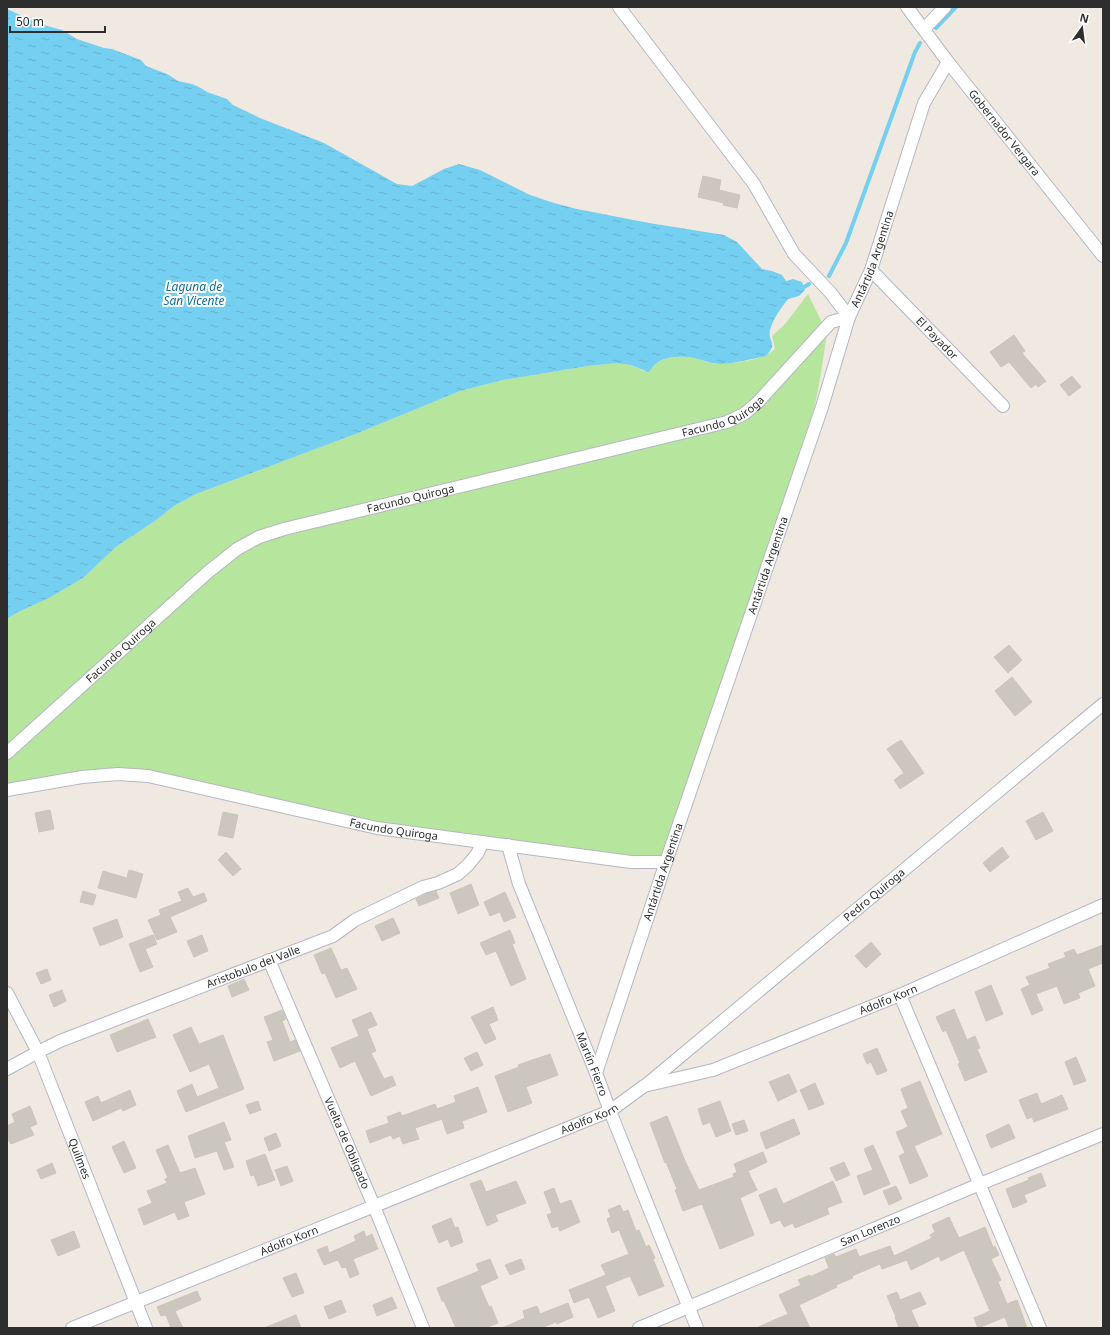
<svg xmlns="http://www.w3.org/2000/svg" width="1110" height="1335" viewBox="0 0 1110 1335" font-family="'Noto Sans',sans-serif">
	<defs>
		<pattern id="water-ripples" width="26" height="14" patternUnits="userSpaceOnUse"><rect width="26" height="14" fill="#75cff0"/><path d="M2 4q2-2 4 0t4 0M15 11q2-2 4 0t4 0" fill="none" stroke="#66b2ce"/></pattern>
	</defs>
	<rect width="100%" height="100%" fill="#efe9e1"/>
	<!-- park -->
	<path fill="#b6e59e" d="M808 294 827 333 820 379 815 405 666 862 447 838 148 776 7 790V619L16 613 49 598 83 578 117 546 155 521 174 506 196 494 358 433 460 391 503 380 588 366 617 363 631 365 644 371H650C657 356 680 355 695 358 702 360 708 363 716 364 727 364 751 361 762 357 767 355 771 352 775 349L772 336 785 324Z"/>
	<!-- water -->
	<path fill="url(#water-ripples)" d="M7 9 40 24 62 30 77 39 104 48 112 49 141 60 146 66 167 74 178 81 192 84 199 87 207 92 227 99 233 105 260 118 324 143 397 184 412 186 444 169 459 164 480 170 530 195 554 203 577 209 649 223 724 235 737 242 762 269 772 271 782 275 786 281 793 279 802 282 805 290 799 296 788 299C781 308 773 319 770 330 767 341 779 343 766 356 751 359 736 363 721 364 711 364 703 360 694 358 679 355 657 356 650 371L648 372 631 365 617 363 588 366 503 380 460 391 358 433 196 494 174 506 155 521 117 546 83 578 49 598 16 613 7 619Z"/>
	<g fill="none" stroke-linecap="round" stroke-linejoin="round">
		<!-- stream -->
		<path stroke="#75cff0" stroke-width="4" d="M936 28 956 7
			M829 276 846 243 915 52 920 43
			M804 287 809 284"/>
	</g>
	<!-- building -->
	<path fill="#cbc7bf" stroke="#cbc5ba" d="M703 176 721 180 719 190 740 195 737 208 723 205 724 203 698 197Z
		M1014 335 1025 351 1022 353 1046 381 1038 387 1036 384 1031 388 1009 362 1001 367 990 352Z
		M1072 376 1081 387 1069 396 1060 385Z
		M1009 645 1022 660 1008 673 994 657Z
		M1012 677 1032 702 1015 716 995 691Z
		M901 740 924 773 900 789 894 780 904 773 887 749Z
		M50 810 54 829 39 832 35 813Z
		M223 812 238 815 233 838 218 835Z
		M1043 812 1053 831 1036 840 1026 821Z
		M1002 847 1009 857 990 872 983 863Z
		M226 852 241 869 233 876 218 860Z
		M129 870 143 874 136 898 98 888 103 871 127 878Z
		M471 884 479 905 458 914 450 893Z
		M188 888 193 897 204 893 207 901 170 917 177 932 157 940 148 920 161 915 159 910 182 901 178 892Z
		M83 891 96 895 93 905 80 902Z
		M436 891 439 898 419 906 416 899 426 894Z
		M505 892 516 917 504 922 500 912 490 916 484 902Z
		M393 918 400 933 382 941 375 926Z
		M117 919 123 937 100 946 93 928Z
		M510 930 515 943 512 944 526 979 511 986 496 951 486 955 480 943Z
		M153 935 157 944 145 949 153 967 140 972 129 944Z
		M202 935 208 951 194 957 187 941Z
		M871 942 881 954 866 968 855 956Z
		M1103 945V963L1088 969 1095 986 1078 993 1080 998 1064 1004 1057 986 1036 994 1043 1010 1032 1015 1021 989 1030 985 1026 977 1050 968 1048 964 1066 957 1064 953 1074 949 1077 955Z
		M331 948 341 970 347 968 357 989 336 998 325 973 322 974 314 955Z
		M47 969 51 980 41 984 36 973Z
		M244 979 249 990 232 997 228 986Z
		M991 985 1003 1014 986 1021 975 992Z
		M62 990 66 1001 54 1007 49 995Z
		M493 1007 498 1020 489 1024 496 1039 485 1044 471 1017Z
		M954 1009 967 1040 975 1036 980 1048 977 1049 987 1072 965 1081 958 1064 960 1063 946 1030 943 1032 936 1017Z
		M282 1010 286 1019 282 1021 290 1042 295 1040 300 1051 274 1061 267 1042 273 1040 264 1017Z
		M371 1012 377 1025 367 1029 376 1051 371 1053 384 1079 392 1076 396 1085 371 1096 355 1061 340 1068 331 1048 359 1036 352 1020Z
		M148 1019 156 1037 117 1052 110 1035Z
		M191 1027 199 1044 223 1035 244 1089 186 1112 177 1091 192 1084 197 1097 219 1088 209 1064 190 1072 173 1035Z
		M877 1048 887 1071 877 1075 871 1062 867 1064 863 1054Z
		M477 1052 483 1065 471 1071 464 1058Z
		M550 1054 558 1075 526 1087 532 1103 508 1112 495 1076 519 1067 518 1065Z
		M1076 1057 1086 1081 1074 1085 1065 1062Z
		M789 1074 797 1092 778 1101 769 1082Z
		M920 1081 942 1134 914 1146 928 1176 910 1184 899 1156 905 1153 896 1132 908 1127 901 1111 908 1108 901 1089Z
		M815 1083 824 1104 809 1110 800 1090Z
		M478 1087 487 1112 462 1121 464 1128 447 1134 442 1119 415 1128 419 1139 403 1144 400 1136 393 1139 391 1135 370 1143 366 1131 389 1123 387 1117 400 1112 402 1116 435 1104 437 1109 456 1102 454 1096Z
		M130 1090 136 1105 123 1111 121 1108 93 1121 85 1102 98 1096 101 1103Z
		M1037 1093 1041 1104 1062 1095 1068 1109 1034 1122 1032 1117 1027 1119 1019 1100Z
		M258 1101 261 1110 250 1114 246 1105Z
		M720 1101 731 1131 716 1137 710 1122 703 1125 698 1109Z
		M30 1106 37 1124 30 1127 34 1135 11 1144 7 1138V1126L15 1122 12 1114Z
		M667 1116 685 1161 699 1190 734 1177 733 1174 737 1172 734 1164 763 1152 767 1162 748 1171 757 1190 740 1198 754 1235 720 1249 702 1204 683 1211 675 1190 677 1189 666 1162 665 1163 650 1123Z
		M794 1119 800 1134 766 1149 760 1133Z
		M744 1120 748 1131 736 1135 732 1124Z
		M224 1122 231 1140 224 1142 234 1167 224 1170 217 1151 195 1158 188 1136Z
		M1009 1124 1015 1138 991 1148 986 1135Z
		M276 1133 281 1146 269 1151 264 1138Z
		M124 1141 136 1168 124 1173 112 1147Z
		M168 1145 180 1173 195 1168 205 1194 184 1202 189 1216 178 1220 175 1212 144 1225 138 1209 152 1203 147 1191 167 1183 165 1179 168 1178 156 1150Z
		M873 1145 890 1184 864 1195 857 1176 873 1170 864 1149Z
		M265 1154 275 1180 258 1186 254 1175 251 1176 246 1161Z
		M844 1162 850 1175 836 1181 830 1168Z
		M52 1163 56 1173 41 1179 37 1170Z
		M287 1166 293 1181 281 1186 275 1170Z
		M1041 1173 1046 1186 1024 1195 1027 1202 1013 1208 1006 1189 1029 1180 1028 1178Z
		M481 1180 486 1192 516 1181 526 1203 495 1215 498 1221 487 1226 470 1184Z
		M833 1181 842 1202 827 1208 829 1214 795 1228 793 1223 784 1227 780 1220 771 1224 759 1195 776 1188 783 1204Z
		M896 1186 902 1199 889 1205 883 1191Z
		M554 1188 560 1204 571 1200 580 1222 560 1231 558 1226 552 1228 547 1215 552 1213 544 1192Z
		M620 1205 623 1212 628 1210 636 1231 639 1230 646 1247 649 1245 655 1258 653 1259 664 1286 639 1296 630 1276 605 1286 615 1311 598 1318 589 1297 574 1303 569 1290 606 1275 601 1265 629 1254 619 1230 612 1233 607 1219 611 1217 608 1210Z
		M949 1217 959 1238 985 1227 993 1247 995 1246 999 1255 991 1259 1001 1280 998 1282 1007 1304 1017 1300 1027 1328H1009L1005 1317 978 1328 974 1318 990 1311 964 1250 941 1261 939 1256 911 1270 907 1260 882 1269 880 1264 852 1276 853 1278 836 1285 837 1287 799 1305 810 1328H756L788 1314 779 1295 801 1285 798 1280 810 1275V1277L829 1268 825 1258 834 1254 836 1257 856 1249 859 1257 890 1246 894 1256 932 1238 930 1235 935 1232 932 1225Z
		M451 1218 455 1228 458 1227 463 1242 451 1247 448 1239 439 1243 432 1226Z
		M74 1231 80 1247 58 1256 51 1240Z
		M364 1231 366 1237 372 1234 378 1249 353 1259 359 1274 350 1278 346 1267 342 1268 338 1260 324 1265 317 1250 327 1246 329 1253 356 1241 354 1236Z
		M490 1259 498 1278 480 1286 489 1307 491 1306 498 1323 485 1328H456L444 1301H442L437 1288 479 1271 476 1264Z
		M521 1259 525 1269 510 1275 505 1265Z
		M296 1273 304 1293 292 1297 283 1278Z
		M197 1291 201 1300 175 1311 183 1328H171L166 1315 161 1316 157 1307Z
		M897 1292 900 1300 920 1292 926 1304 911 1310 919 1328H899L895 1317H896L887 1296Z
		M392 1297 397 1308 377 1316 373 1305Z
		M341 1300 346 1312 329 1319 324 1307Z
		M568 1303 573 1317 557 1324 556 1322 541 1328H502L525 1318 523 1311 537 1306 540 1314Z
		M296 1315 301 1328H264Z"/>
	<g fill="none" stroke-linecap="round" stroke-linejoin="round">
		<!-- street casing -->
		<g stroke="#b4b7c1" stroke-width="14">
			<g id="street">
				<path id="s1" d="M907 7 948 62 1103 256"/>
				<path d="M924 29 945 7"/>
				<path id="s2" d="M871 270 1003 406"/>
				<path id="s3" d="M7 753 208 572 237 549 259 537 284 529 727 422 744 414 757 403 831 322 849 317 830 292 794 254 754 184 619 7"/>
				<path id="s4" d="M7 790 82 777 118 774 148 776 377 828 631 862H666"/>
				<path id="s5" d="M508 845 519 884 596 1073 610 1111 697 1328"/>
				<path id="s6" d="M269 960 374 1206 423 1328"/>
				<path id="s7" d="M7 993 38 1052 146 1328"/>
				<path d="M900 995 1040 1328"/>
				<path id="s8" d="M7 1069 38 1052 60 1041 333 936 355 920 423 887 438 883 458 874 468 865 477 854 483 842"/>
				<path id="s9" d="M596 1073 666 862 822 407 849 317 871 270 924 103 948 62"/>
				<path id="s10" d="M646 1085 1103 704"/>
				<path id="s11" d="M72 1328 610 1111 644 1086 713 1070 900 995 1103 905"/>
				<path id="s12" d="M639 1328 980 1184 1103 1134"/>
			</g>
		</g>
		<!-- street -->
		<use href="#street" stroke="#fff" stroke-width="12"/>
	</g>
	<g text-anchor="middle" stroke-width="4" stroke-linejoin="round" paint-order="stroke">
		<!-- street labels -->
		<g font-size="11" fill="#2e2e2e" stroke="#fff">
			<text dy="4" stroke="none"><textPath href="#s1" startOffset="159">Gobernador Vergara</textPath></text>
			<text dy="4" stroke="none"><textPath href="#s9" startOffset="860">Antártida Argentina</textPath></text>
			<text dy="4" stroke="none"><textPath href="#s2" startOffset="95">El Payador</textPath></text>
			<text dy="4" stroke="none"><textPath href="#s3" startOffset="813">Facundo Quiroga</textPath></text>
			<text dy="4" stroke="none"><textPath href="#s3" startOffset="489">Facundo Quiroga</textPath></text>
			<text dy="4" stroke="none"><textPath href="#s9" startOffset="536">Antártida Argentina</textPath></text>
			<text dy="4" stroke="none"><textPath href="#s3" startOffset="153">Facundo Quiroga</textPath></text>
			<text dy="4" stroke="none"><textPath href="#s4" startOffset="394">Facundo Quiroga</textPath></text>
			<text dy="4" stroke="none"><textPath href="#s9" startOffset="212">Antártida Argentina</textPath></text>
			<text dy="4" stroke="none"><textPath href="#s10" startOffset="297">Pedro Quiroga</textPath></text>
			<text dy="4" stroke="none"><textPath href="#s8" startOffset="267">Aristobulo del Valle</textPath></text>
			<text dy="4" stroke="none"><textPath href="#s11" startOffset="882">Adolfo Korn</textPath></text>
			<text dy="4" stroke="none"><textPath href="#s5" startOffset="235">Martín Fierro</textPath></text>
			<text dy="4" stroke="none"><textPath href="#s11" startOffset="558">Adolfo Korn</textPath></text>
			<text dy="4" stroke="none"><textPath href="#s6" startOffset="199">Vuelta de Obligado</textPath></text>
			<text dy="4" stroke="none"><textPath href="#s7" startOffset="181">Quilmes</textPath></text>
			<text dy="4" stroke="none"><textPath href="#s12" startOffset="251">San Lorenzo</textPath></text>
			<text dy="4" stroke="none"><textPath href="#s11" startOffset="234">Adolfo Korn</textPath></text>
		</g>
		<!-- water labels -->
		<g font-size="12" font-style="italic" fill="#0d6fa3" stroke="#fff">
			<text x="194" y="291">Laguna de<tspan x="194" dy="14">San Vicente</tspan></text>
		</g>
	</g>
	<!-- border -->
	<rect width="1110" height="1335" fill="none" stroke="#2e2e2e" stroke-width="16"/>
	<!-- north arrow -->
	<g transform="translate(1082 28) rotate(14)" stroke="#ffffff" stroke-width="3" paint-order="stroke">
	<path d="M0-3L7 15L0 10L-7 15Z" fill="#2e2e2e"/>
	<text y="-6" font-size="11" font-weight="bold" text-anchor="middle" fill="#2e2e2e">N</text>
	</g>
	<!-- scale -->
	<path d="M10 26v6h95v-6" fill="none" stroke="#2e2e2e" stroke-width="2"/>
	<text x="16" y="26" font-size="12" fill="#2e2e2e" stroke="#ffffff" stroke-width="3" paint-order="stroke">50 m</text>
</svg>
